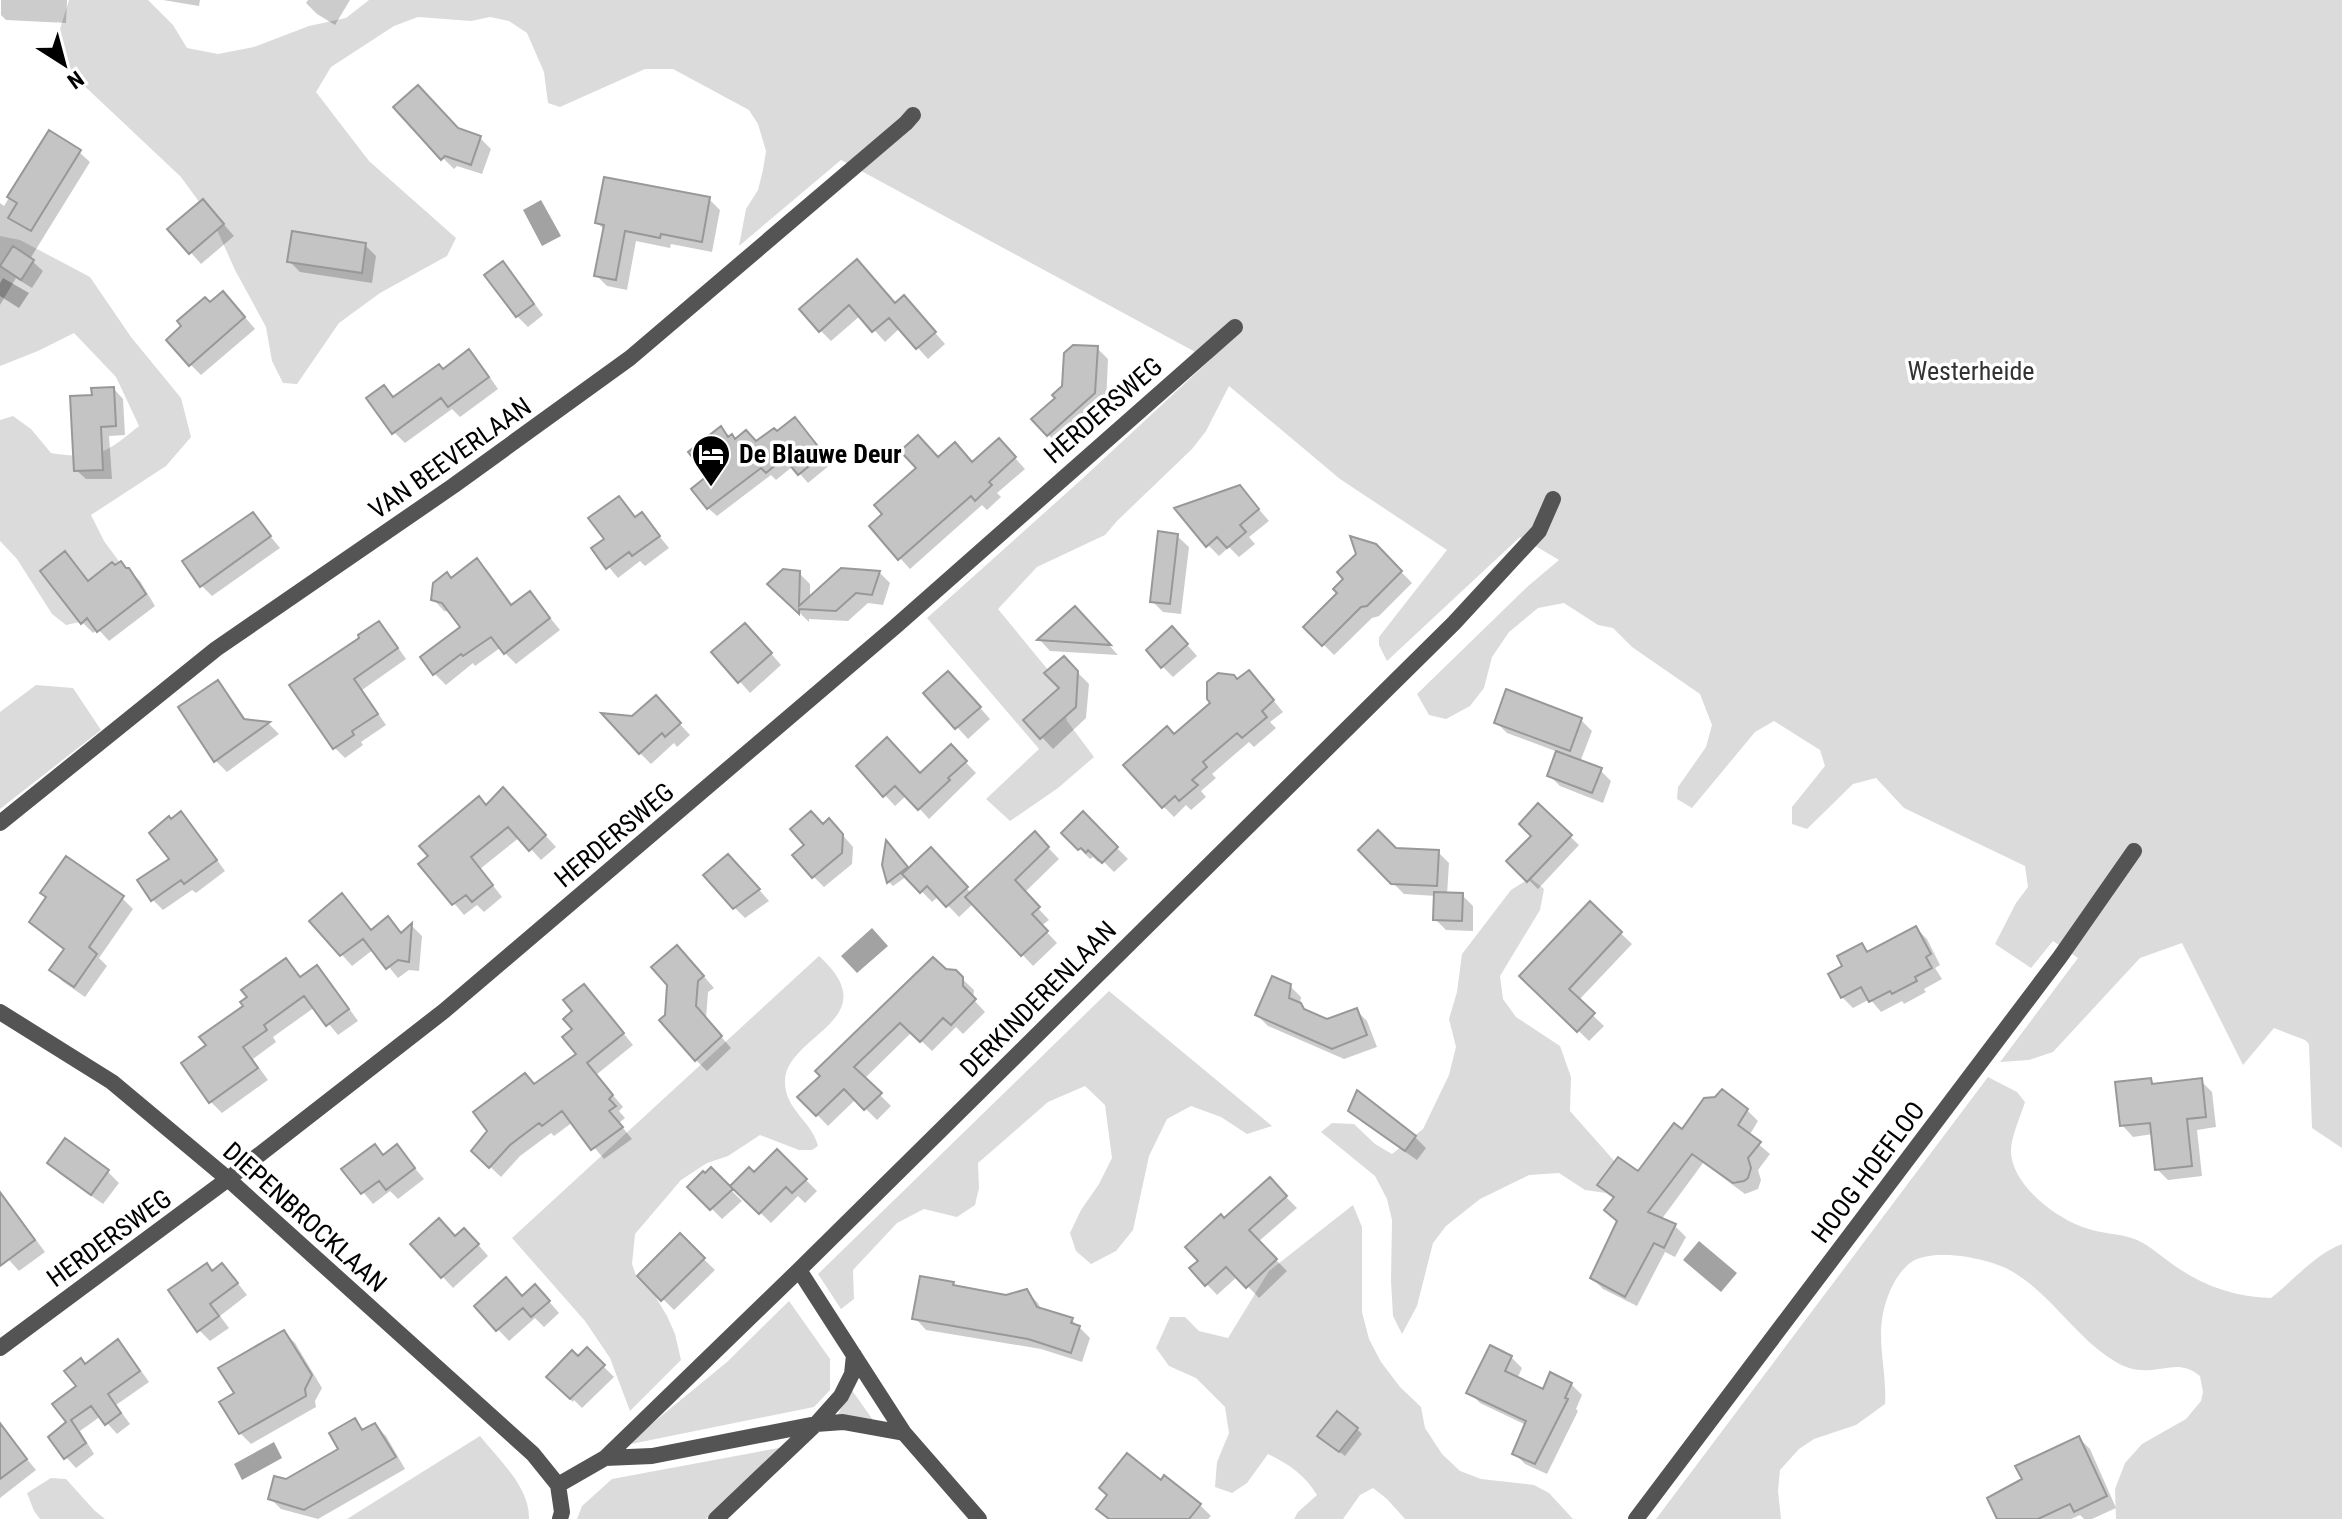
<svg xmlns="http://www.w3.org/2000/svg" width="2342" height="1519" viewBox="0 0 2342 1519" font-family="'Roboto Condensed',sans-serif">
	<rect width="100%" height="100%" fill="#fff"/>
	<!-- green -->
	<path fill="#dbdbdb" d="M69 0H148L173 25 187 48 218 54 254 47 309 26 346 18 369 0H2342V1148L2312 1128 2309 1044 2305 1040 2274 1028 2243 1065 2182 943 2140 958 2053 1052 2029 1060 2000 1062 2078 958 2053 941 2031 968 1995 944 2016 903 2028 887 2025 866 1904 808 1876 778 1853 784 1807 829 1792 824V807L1825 766 1820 750 1774 721 1755 732 1692 808 1677 799 1678 787 1706 747 1712 725 1700 694 1632 647 1613 628 1598 625 1564 603 1538 608 1509 632 1492 657 1484 688 1470 706 1446 719 1429 715 1417 694 1527 587 1559 560 1520 537 1387 661 1379 645V637L1447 550 1340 479 1229 386 1206 431 1192 449 1117 521 1105 535 1037 567 998 609 1058 682 1067 721 1094 757 1058 788 1010 821 986 799 1039 749 927 618 1082 479 1210 360 841 160 739 246 746 209 758 190 763 170 766 151 758 124 749 110 673 69H645L560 107 548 103 544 72 527 33 509 21 490 17 471 21 418 17 394 26 331 67 316 92 369 161 456 238 447 256 380 293 339 323 297 384 283 383 272 361 266 327 235 270 213 221 181 177 77 79 51 58Z
		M0 236 20 240 90 277 131 337 181 398 191 437 166 466 91 515 104 541 121 564 89 620 66 625 52 614 17 559 0 541V420L13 416 31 429 51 453C96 460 105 454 139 426L116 377 74 333 38 351 0 366Z
		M36 685 73 688 101 730 0 809V712Z
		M1530 878 1544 889 1540 910 1500 976 1503 999 1516 1017 1560 1046 1571 1077 1570 1111 1624 1172 1619 1203 1606 1193 1585 1190 1559 1173 1529 1175 1480 1199 1446 1226 1433 1243 1417 1306 1402 1334 1393 1316 1391 1281 1392 1220 1387 1199 1375 1176 1321 1132 1332 1123 1354 1124 1375 1144 1392 1154 1423 1129 1449 1075 1456 1047 1449 1019 1457 992 1462 954 1511 890Z
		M819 956C890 1020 784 1035 785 1082 785 1110 812 1121 818 1146L812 1150H799L760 1135 728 1156 707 1163 681 1180 635 1234 632 1264 637 1278 655 1296 667 1316 675 1334 681 1360 630 1411 610 1358 585 1321 512 1238Z
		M1109 991 1272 1126 1247 1134 1221 1117 1191 1106 1167 1119 1149 1156 1133 1230 1116 1251 1091 1264 1076 1251 1070 1233 1081 1210 1099 1184 1112 1158 1105 1105 1085 1086 1048 1102 978 1163 979 1188 975 1205 957 1217 924 1209 897 1223 853 1270 854 1299 841 1309 818 1274Z
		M1988 1077 2017 1092 2025 1102C2021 1115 2011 1137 2011 1150 2010 1185 2059 1221 2089 1229 2107 1235 2126 1233 2143 1243 2155 1250 2166 1260 2178 1268 2206 1287 2237 1297 2271 1298 2294 1280 2314 1255 2342 1244V1519H2116L2115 1489 2125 1463 2142 1444 2186 1419 2201 1401 2203 1392 2200 1376C2178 1359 2166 1372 2142 1370 2130 1370 2118 1364 2108 1357 2073 1333 2050 1294 2013 1272 1991 1258 1936 1248 1913 1261 1896 1272 1887 1295 1883 1313 1877 1344 1887 1374 1885 1404L1856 1425 1814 1439 1799 1449 1780 1470 1778 1491 1781 1519H1656Z
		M1353 1205 1362 1227V1312L1369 1339 1381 1362 1400 1387 1421 1407 1425 1428 1442 1454 1460 1471 1481 1479 1534 1485 1549 1493 1573 1519H1405L1387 1499 1373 1488 1360 1495 1343 1519H1294L1298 1512 1317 1495C1305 1475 1289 1464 1268 1454L1247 1483 1232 1493 1215 1487 1217 1462 1229 1433 1225 1407 1196 1378 1169 1366 1156 1348 1170 1317H1185L1199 1331 1228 1338 1269 1271Z
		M789 1301 830 1359V1390L814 1407 626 1445 727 1362Z
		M851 1389 873 1420 837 1416Z
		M480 1436C499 1460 530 1487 529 1519H347Z
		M784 1447 706 1519H577L582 1506 612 1479Z
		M51 1478 66 1479 94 1510 105 1519H40L34 1511 27 1493Z"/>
	<!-- water -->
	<path fill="#a2a2a2" d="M541 200 561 236 542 246 523 210Z
		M3 278 29 293 19 308 0 296V283Z
		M872 928 888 946 857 973 841 956Z
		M1699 1241 1737 1273 1721 1292 1683 1260Z
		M274 1442 282 1458 242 1480 234 1464Z"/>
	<!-- shadow -->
	<path fill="#0003" d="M1 0H67L66 23 6 20 1 15Z
		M163 0H200L199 6Z
		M308 0H350L335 25 317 14 306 3Z
		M458 131 480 138 491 149 482 174 457 166 454 169 443 158Z
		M49 133 79 152 90 162 30 259 43 271 32 288 16 278 0 305V203L4 206Z
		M709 199 720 210 712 252 671 244 670 248 636 241 627 290 607 286 596 275 605 230 597 223Z
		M214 213 234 236 201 264 170 229Z
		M365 245 376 256 372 283 300 272 289 261Z
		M857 262 896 305 914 309 945 344 928 359 900 328 885 342 861 315 831 341 820 330Z
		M502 264 513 275 543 315 528 327 517 316Z
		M234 304 255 329 201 375 190 364Z
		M1097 348 1108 359 1106 404 1059 446 1034 419 1058 398Z
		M469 352 480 363 498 389 460 417 452 409 405 443 394 432 384 387 395 398 443 371Z
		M114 389 123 399 125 435 109 436 112 479H86L76 470 94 397Z
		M804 428 831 464 808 483 793 466 776 480 771 475 717 516 708 508 710 476 721 429 736 441 756 443Z
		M1009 451 1025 469 997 493 1001 497 987 510 982 505 910 569 900 558 885 514 919 468 939 460 973 464Z
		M619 498 637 519 642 515 669 548 645 566 640 561 618 578 594 549 606 540Z
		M1250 499 1269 521 1249 537 1255 544 1239 557 1229 547 1219 556 1208 545Z
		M252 514 280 548 212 596 201 585Z
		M1177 536 1189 547 1181 614 1163 612 1152 601Z
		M1375 545 1412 583 1379 616 1372 618 1334 655 1306 627 1340 594 1346 579Z
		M65 554 89 582 128 570 140 581 155 606 109 641 98 629 93 633 82 622Z
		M477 560 488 571 513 606 530 593 560 630 516 664 500 648 475 666 473 663 446 685 435 674 462 628 451 612 444 611 433 599 452 580Z
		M879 572 890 583 883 605 868 603 848 621 809 619V622L770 584 799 573 810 584V598Z
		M1075 609 1086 620 1118 655 1050 651 1040 640Z
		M379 623 388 633 406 659 362 690 386 725 361 742 363 745 345 758 335 748 291 685 362 638Z
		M756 636 781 665 750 693 714 652Z
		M1183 640 1197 656 1173 677 1162 666Z
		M1064 659 1089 684 1086 718 1053 749 1026 720 1061 688Z
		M1237 682 1259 683 1283 712 1270 722 1276 728 1254 747 1249 742 1212 774 1216 778 1201 791 1206 797 1191 810 1186 805 1174 817 1163 806 1175 736Z
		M217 683 228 694 247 721 269 724 279 734 227 772 216 761 191 726Z
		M959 684 990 719 968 739 926 693Z
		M666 709 690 735 677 747 674 743 651 764 640 753 633 718Z
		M1581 720 1592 731 1580 762 1600 770 1611 781 1603 803 1560 786 1549 775 1558 752 1507 733 1496 722Z
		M951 747 976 773 929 819 907 795 895 806 858 766 920 776Z
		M514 801 556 847 541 860 520 837 480 869 502 897 484 912 477 905 464 915 421 864 487 807Z
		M1538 806 1579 845 1538 889 1509 861 1534 836Z
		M181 814 191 824 225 871 196 893 192 890 163 910 153 900 172 860V821Z
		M1083 814 1128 859 1114 872 1101 859 1098 862 1093 857 1090 859 1064 833Z
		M823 826 840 832 853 847 852 864 824 887 813 876Z
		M1035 834 1059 859 1024 893 1049 920 1041 926 1057 943 1033 966 974 903 959 917 939 896 932 902 907 876 893 886 889 882 884 865 891 848 909 870 942 861 971 893Z
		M1360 850 1438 852 1449 863 1447 895H1462L1473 906V931L1446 930 1435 919 1436 896 1404 894Z
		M739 867 769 901 745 918 734 907Z
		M342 896 372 931 388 919 402 934 412 926 422 936 419 971 409 970 398 978 374 949 352 966 312 921Z
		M122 898 133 909 99 958 107 966 85 997 62 981 52 970 65 950 43 932Z
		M1590 904 1632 944 1578 1001 1604 1026 1589 1041 1522 976Z
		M1916 928 1927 939 1940 965 1935 968 1942 979 1924 989 1926 992 1904 1004 1902 1001 1881 1012 1870 999 1853 1008 1842 997 1845 967 1862 945 1869 953Z
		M688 958 714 988 708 992 706 1019 731 1048 707 1071 696 1060 667 1016Z
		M286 960 302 979 317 968 328 979 358 1021 338 1035 315 1007 273 1037 276 1042 253 1059 268 1080 222 1113 211 1102 208 1046Z
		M945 971 955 972 974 990 973 999 985 1012 963 1034 956 1027 932 1051 912 1032 864 1079 891 1106 877 1120 856 1099 828 1126 800 1097Z
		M1290 986 1301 997 1300 1005 1309 1014 1327 1021 1356 1010 1367 1021 1377 1047 1344 1059 1268 1026 1257 1015Z
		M594 997 633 1045 596 1075 623 1107 619 1111 625 1118 619 1123 632 1139 604 1159 573 1122 554 1136 551 1133 520 1156 501 1177 484 1161 536 1086 579 1054 574 1030 575 1011Z
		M2151 1080 2156 1086 2201 1081 2212 1092 2216 1127 2197 1130 2202 1176 2168 1180 2157 1169 2153 1134 2133 1137 2122 1125Z
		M1351 1110 1415 1137 1426 1148 1417 1160 1362 1122Z
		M1747 1110 1758 1121 1749 1136 1770 1154 1758 1170 1761 1180 1758 1189 1745 1194 1703 1163 1661 1220 1675 1226 1686 1237 1675 1257 1665 1252 1637 1306 1603 1289 1592 1278 1619 1222 1615 1198 1600 1184 1638 1174 1682 1132Z
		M66 1141 108 1172 119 1183 103 1204 60 1174 49 1163Z
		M375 1146 385 1156 397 1147 424 1179 398 1199 390 1191 373 1204 344 1169Z
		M777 1151 817 1191 805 1203 798 1196 771 1223 733 1186 754 1175Z
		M711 1170 742 1201 722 1219 690 1187Z
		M1269 1180 1297 1208 1258 1242 1287 1271 1259 1298 1238 1276 1217 1295 1192 1268 1201 1261 1224 1220Z
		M6 1203 17 1214 45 1252 19 1271 0 1250V1208Z
		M680 1236 715 1270 674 1310 640 1276Z
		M456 1238 475 1241 488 1256 453 1288 413 1244Z
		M213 1272 233 1277 247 1295 220 1316 229 1328 210 1341 199 1330Z
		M953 1284 957 1288 1007 1297 1027 1292 1038 1303 1042 1311 1072 1320 1090 1338 1082 1362 1041 1349 926 1330 915 1318Z
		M523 1298H546L559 1313 544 1327 535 1318 509 1341 476 1306Z
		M284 1332 295 1343 322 1388 315 1401 316 1407 251 1444 240 1433Z
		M118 1342 128 1352 149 1382 116 1405 130 1424 117 1434 101 1416 80 1431 94 1454 76 1468 66 1457 69 1423 79 1386 86 1366Z
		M587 1350 614 1377 582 1408 574 1400 573 1402 548 1377 578 1359Z
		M1511 1357 1522 1368 1517 1379 1544 1391 1571 1384 1582 1395 1576 1409 1578 1411 1547 1474 1525 1464 1514 1453 1526 1425 1480 1403 1469 1392Z
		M355 1421 365 1431 375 1425 386 1436 405 1469 318 1519 281 1509 270 1498 286 1481 340 1449Z
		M0 1426 36 1470 0 1498Z
		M1357 1429 1362 1434 1345 1456 1325 1441Z
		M2079 1438 2090 1449 2116 1508 2092 1519H2084L2080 1515 2071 1519H1999L2025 1480Z
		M1161 1483 1200 1505 1211 1516 1208 1519H1109Z"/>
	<!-- building -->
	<path fill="#c4c4c4" stroke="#989898" stroke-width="2" d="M418 85 458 128 481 136 471 165 445 156 441 160 393 107Z
		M49 130 81 150 31 231 8 218 17 203 7 197Z
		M604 177 710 197 702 242 661 234 660 238 625 231 616 280 594 276 604 225 595 223Z
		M203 199 224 224 189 254 167 229Z
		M292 231 366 243 362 273 287 262Z
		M13 246 34 260 21 280 0 266Z
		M857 259 895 303 904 295 936 332 916 349 889 318 872 332 849 305 819 332 799 309Z
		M503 261 534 304 516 317 484 275Z
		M223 291 245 317 189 366 166 340 181 326 177 321 205 297 210 302Z
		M1073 345 1098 346 1095 393 1047 436 1031 419 1055 398 1052 395 1062 386 1064 353Z
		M469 349 489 377 448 407 441 398 392 434 366 398 384 385 393 397 439 364 443 369Z
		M114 387 116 426 101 427 103 470 74 471 70 396 92 395 91 388Z
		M795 417 824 454 798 475 784 458 766 473 761 468 707 509 691 489 707 476 688 452 721 426 728 437 732 434 735 439 746 430 756 441 774 428 777 431Z
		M918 435 938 457 955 442 972 462 999 438 1016 457 989 482 992 485 975 501 971 496 898 560 869 526 882 514 874 505 916 468 900 451Z
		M1240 485 1259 509 1240 525 1246 532 1227 548 1217 537 1206 547 1174 508Z
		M619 496 635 517 642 512 660 536 632 556 629 552 606 569 591 548 604 539 588 518Z
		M253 512 271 536 200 587 182 561Z
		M1158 531 1178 534 1170 604 1150 602Z
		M1350 536 1376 544 1402 571 1367 606 1361 607 1322 646 1303 627 1337 593 1333 589 1343 579 1337 572 1356 554Z
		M65 551 88 581 112 562 115 565 121 561 126 568H129L146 594 97 632 87 618 81 624 40 571Z
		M477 558 511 605 530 591 550 618 504 654 491 637 463 656 461 654 433 675 420 657 460 627 442 603 431 600 433 583 447 572 451 578Z
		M841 568 880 571 872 595 856 593 836 611 799 609V614L767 584 783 569 800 571 799 606Z
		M1075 606 1111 645 1037 640Z
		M379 621 398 648 354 679 378 714 352 731 354 735 333 749 289 685 359 638 358 635Z
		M745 623 772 653 738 683 711 652Z
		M1172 626 1188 644 1161 668 1146 650Z
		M1064 656 1078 671 1076 707 1040 739 1023 720 1059 688 1044 673Z
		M1249 670 1274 700 1262 711 1267 717 1242 738 1237 733 1203 762 1207 767 1192 780 1198 785 1179 801 1175 796 1162 808 1123 765 1167 726 1174 734 1210 703 1207 699V682L1218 673 1234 675 1237 679Z
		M948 671 981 707 955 729 923 693Z
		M218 680 244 719 270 722 214 762 178 707Z
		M1506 689 1582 718 1570 751 1494 723Z
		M656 695 681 723 665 737 662 733 639 754 601 713 632 716Z
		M887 737 920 773 951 744 967 761 948 778 950 780 918 810 895 786 883 797 856 766Z
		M1556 751 1602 768 1592 793 1547 776Z
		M503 787 546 835 529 851 508 827 471 857 493 885 472 902 466 895 452 905 418 864 428 856 419 846 479 796 486 805Z
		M1538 803 1572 835 1527 882 1506 861 1531 836 1519 824Z
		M181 811 217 860 184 884 181 880 151 901 137 880 169 859 149 833 169 816 171 819Z
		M811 811 823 824 829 818 843 834 842 853 812 878 792 855 804 845 790 829Z
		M1083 811 1118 847 1102 863 1088 850 1086 853 1081 848 1078 850 1061 833Z
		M1378 830 1396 848 1439 850 1437 886 1391 884 1358 850Z
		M1035 831 1049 847 1015 880 1040 907 1032 914 1048 931 1021 956 965 897Z
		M886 840 908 867 887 883 882 865Z
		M931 847 968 887 946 907 927 886 920 893 902 874Z
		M728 854 760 889 733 909 703 875Z
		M66 856 124 896 89 947 97 954 74 987 49 970 64 949 29 922 46 897 40 893Z
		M1434 892 1463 893 1462 921 1433 920Z
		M342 893 371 930 388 916 401 933 412 923 409 962 398 960 386 969 363 939 340 956 309 921Z
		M1590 901 1622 932 1569 989 1595 1013 1577 1032 1519 976Z
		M1916 926 1931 954 1926 957 1932 968 1915 977 1917 981 1892 994 1890 991 1869 1002 1861 987 1841 998 1828 974 1842 966 1837 956 1862 943 1867 952Z
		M677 945 704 976 698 981 696 1006 722 1036 695 1061 659 1020 665 1015 667 985 651 967Z
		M933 957 946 969 956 970 963 977V986L976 999 951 1025 943 1018 920 1042 900 1023 854 1067 882 1093 864 1110 844 1089 816 1116 797 1097 820 1076 815 1071Z
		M286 958 300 977 317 965 349 1009 326 1026 304 996 264 1025 267 1030 243 1047 258 1068 209 1103 181 1063 206 1045 199 1037 243 1006 240 1002 247 997 241 990Z
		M1272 976 1291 984 1289 998 1301 1003 1304 1009 1327 1019 1357 1008 1367 1035 1332 1049 1255 1015Z
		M584 984 624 1033 587 1063 613 1095 609 1099 616 1106 609 1111 623 1127 591 1150 562 1111 542 1126 539 1123 510 1145 489 1168 471 1151 487 1131 473 1112 525 1073 534 1084 576 1054 562 1037 572 1029 563 1019 572 1011 563 1000Z
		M2151 1078 2152 1084 2202 1078 2206 1117 2187 1119 2192 1166 2155 1170 2150 1123 2120 1126 2115 1082Z
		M1722 1089 1748 1109 1738 1125 1761 1142 1748 1158 1751 1168 1748 1178 1744 1181 1733 1183 1692 1154 1648 1212 1676 1224 1664 1248 1654 1243 1625 1297 1590 1278 1617 1221 1604 1210 1614 1197 1597 1185 1618 1157 1638 1171 1674 1123 1682 1129 1704 1098 1715 1097Z
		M1357 1090 1416 1136 1405 1151 1348 1111Z
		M65 1138 109 1170 91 1195 47 1163Z
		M375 1144 383 1155 397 1144 415 1168 386 1190 379 1181 361 1194 341 1169Z
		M777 1149 807 1179 792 1193 786 1187 759 1214 730 1186 749 1167 754 1172Z
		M711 1167 733 1189 710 1210 687 1187 703 1171 705 1173Z
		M1270 1177 1287 1196 1249 1230 1277 1259 1246 1288 1226 1267 1205 1286 1189 1268 1198 1261 1185 1247 1221 1214 1224 1218Z
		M0 1192 35 1240 0 1266Z
		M439 1218 455 1236 464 1228 479 1244 441 1278 410 1244Z
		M680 1233 705 1258 661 1301 637 1276Z
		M207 1263 212 1271 222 1263 238 1283 210 1304 219 1316 197 1332 168 1290Z
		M920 1276 954 1282 953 1285 1006 1295 1027 1289 1037 1307 1073 1318 1071 1323 1080 1326 1071 1353 1028 1339 912 1319Z
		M506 1277 522 1296 535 1284 550 1301 531 1317 523 1308 496 1331 474 1306Z
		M284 1330 312 1375 305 1389 306 1396 239 1434 219 1402 234 1393 218 1368Z
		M118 1339 140 1371 108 1394 121 1413 105 1425 91 1406 71 1420 86 1443 64 1459 48 1437 66 1422 52 1404 76 1386 64 1371 81 1358 85 1364Z
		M1490 1345 1512 1356 1505 1371 1543 1389 1550 1372 1572 1383 1565 1398 1568 1399 1535 1464 1512 1454 1526 1421 1466 1393Z
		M587 1347 605 1365 570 1399 546 1377 572 1350 578 1356Z
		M1337 1411 1358 1428 1339 1452 1317 1436Z
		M355 1418 362 1430 375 1423 396 1457 304 1510 268 1499 274 1476 286 1479 338 1449 329 1433Z
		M0 1423 27 1459 0 1479Z
		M2079 1436 2107 1496 2074 1512 2070 1504 2038 1519H1997L1987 1498 2022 1479 2015 1466Z
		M1127 1453 1161 1480 1164 1475 1201 1504 1189 1519H1109L1096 1509 1107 1495 1099 1488Z"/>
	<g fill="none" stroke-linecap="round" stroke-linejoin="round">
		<!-- minor -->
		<path stroke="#545454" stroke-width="16" d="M0 823 216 649 453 486 630 358 906 123 913 115
			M0 1012 112 1082 228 1179 533 1454 558 1485
			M799 1270 904 1433 979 1519
			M0 1348 228 1179 444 1011 896 626 1235 327
			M605 1458 652 1456 816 1424 843 1422 904 1433
			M560 1519 562 1512 558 1485 605 1458 799 1270 1454 623 1539 531 1553 499
			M716 1519 816 1424 841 1396 852 1374 854 1355
			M1636 1519 2060 957 2134 851"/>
	</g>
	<!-- icons -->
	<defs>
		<g id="hotel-pin" transform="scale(2)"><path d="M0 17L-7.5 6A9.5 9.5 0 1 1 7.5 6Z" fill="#000" stroke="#fff"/><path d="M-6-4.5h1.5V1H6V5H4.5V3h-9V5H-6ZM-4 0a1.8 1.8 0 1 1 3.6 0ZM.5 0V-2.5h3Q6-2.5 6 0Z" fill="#fff"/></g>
	</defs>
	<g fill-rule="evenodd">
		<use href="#hotel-pin" x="711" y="454"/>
	</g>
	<g text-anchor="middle" stroke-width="7" stroke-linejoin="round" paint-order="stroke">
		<!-- park labels -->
		<g font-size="26" fill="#323232" stroke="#fff">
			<text x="1971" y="380">Westerheide</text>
		</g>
		<!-- street labels -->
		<g font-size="26" fill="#000" stroke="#fff">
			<text transform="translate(1103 410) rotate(-41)" y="9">HERDERSWEG</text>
			<text transform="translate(450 458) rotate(-35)" y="9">VAN BEEVERLAAN</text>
			<text transform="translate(614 835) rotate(-40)" y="9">HERDERSWEG</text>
			<text transform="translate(1038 999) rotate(-45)" y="9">DERKINDERENLAAN</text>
			<text transform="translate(1868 1172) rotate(-53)" y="9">HOOG HOEFLOO</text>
			<text transform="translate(305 1217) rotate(42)" y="9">DIEPENBROCKLAAN</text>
			<text transform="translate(109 1238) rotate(-36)" y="9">HERDERSWEG</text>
		</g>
		<!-- poi labels -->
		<g font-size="26" font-weight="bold" fill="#000" stroke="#fff" text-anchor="start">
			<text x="739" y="463">De Blauwe Deur</text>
		</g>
	</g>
	<!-- north arrow -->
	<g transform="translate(64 64) rotate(144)" stroke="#ffffff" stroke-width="6" paint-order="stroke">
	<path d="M0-6L14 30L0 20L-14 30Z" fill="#000000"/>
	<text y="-12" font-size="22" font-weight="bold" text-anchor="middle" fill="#000000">N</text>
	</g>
</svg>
